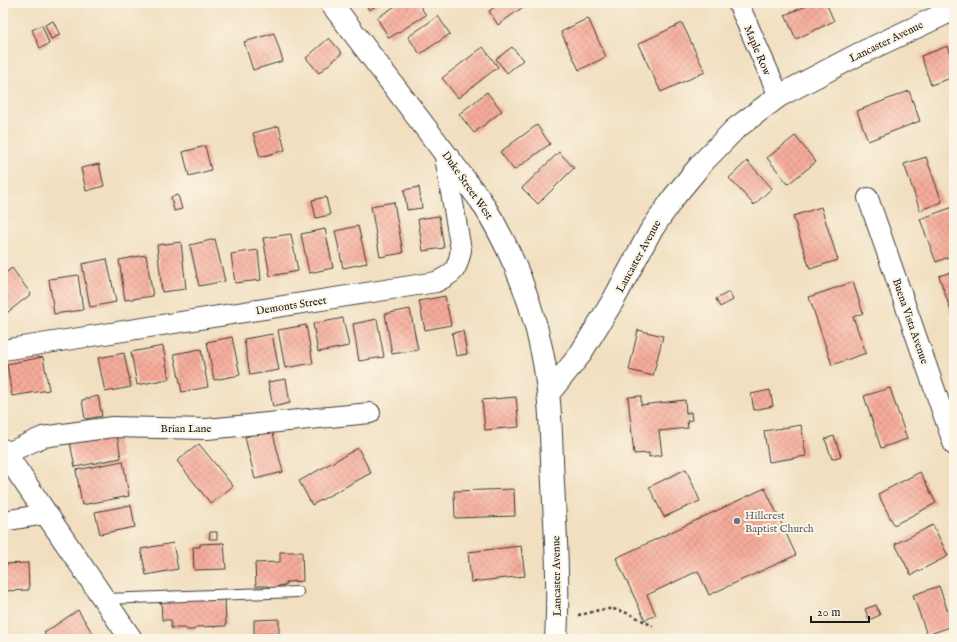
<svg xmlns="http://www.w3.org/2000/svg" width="957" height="642" viewBox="0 0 957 642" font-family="'IM FELL English',serif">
	<defs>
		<pattern id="building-cross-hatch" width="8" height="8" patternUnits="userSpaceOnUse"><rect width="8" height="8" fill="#f6ab9a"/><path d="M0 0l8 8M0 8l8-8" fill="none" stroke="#d29384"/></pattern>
	</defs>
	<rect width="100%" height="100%" fill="#fcf5e5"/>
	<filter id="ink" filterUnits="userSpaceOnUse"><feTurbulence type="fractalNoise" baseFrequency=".025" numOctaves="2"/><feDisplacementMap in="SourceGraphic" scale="8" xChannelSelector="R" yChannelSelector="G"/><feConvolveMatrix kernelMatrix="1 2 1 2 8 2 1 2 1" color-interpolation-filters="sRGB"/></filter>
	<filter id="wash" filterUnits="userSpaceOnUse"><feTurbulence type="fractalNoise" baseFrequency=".012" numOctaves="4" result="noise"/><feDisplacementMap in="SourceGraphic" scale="16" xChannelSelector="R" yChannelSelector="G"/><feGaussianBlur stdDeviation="0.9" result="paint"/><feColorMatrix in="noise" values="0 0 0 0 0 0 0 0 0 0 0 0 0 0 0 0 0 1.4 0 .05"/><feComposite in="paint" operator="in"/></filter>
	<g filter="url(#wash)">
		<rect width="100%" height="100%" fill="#f1dfc0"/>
		<g id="blocks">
			<!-- building -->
			<path fill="url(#building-cross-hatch)" d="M365 3H381L369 10Z
				M400 3H418L426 15 389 38 377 18Z
				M500 3H520L523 7 498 25 489 11Z
				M813 3H826L834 21 796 39 785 15Z
				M438 16 450 34 420 54 408 37Z
				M588 18 606 57 579 70 561 32Z
				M53 21 60 35 51 39 45 25Z
				M682 23 705 72 661 92 638 44Z
				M42 25 49 44 40 48 32 30Z
				M274 33 283 61 253 70 244 42Z
				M329 38 342 53 319 73 306 58Z
				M948 46 954 64V77L931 85 921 56Z
				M483 47 498 67 458 98 442 78Z
				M512 47 523 60 507 73 496 59Z
				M909 91 920 121 868 141 857 111Z
				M487 92 502 111 474 133 459 114Z
				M537 125 550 144 514 170 500 152Z
				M279 126 285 150 260 157 253 133Z
				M795 136 816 162 788 184 767 158Z
				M205 146 211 170 189 176 183 152Z
				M559 152 574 168 538 204 522 188Z
				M926 157 942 202 920 210 904 164Z
				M747 161 772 188 754 205 729 178Z
				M99 164 104 186 86 191 81 168Z
				M419 187 422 208 407 210 404 190Z
				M178 195 182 209 174 211 171 197Z
				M326 197 330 215 316 218 312 200Z
				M394 202 403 253 380 257 371 206Z
				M821 207 838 260 810 269 793 216Z
				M953 207 954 210V255L936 262 920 219Z
				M439 216 444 248 423 251 418 219Z
				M358 226 367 263 343 268 335 231Z
				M325 229 333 268 309 273 301 234Z
				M291 234 298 271 270 276 263 238Z
				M215 239 225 281 199 286 190 245Z
				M181 242 186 289 162 292 157 245Z
				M258 250 261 280 235 283 231 254Z
				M146 255 153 296 125 300 119 260Z
				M107 259 116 302 90 307 82 264Z
				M12 268 31 294 3 316V275Z
				M954 271V316L953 317 939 276Z
				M78 275 83 310 54 314 49 279Z
				M853 282 863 313 853 317 866 353 832 365 809 297Z
				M729 292 733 300 720 307 716 299Z
				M445 296 451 325 425 330 419 301Z
				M410 309 418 350 392 354 385 314Z
				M343 318 349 346 318 352 313 324Z
				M377 319 384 357 359 361 353 324Z
				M306 325 313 363 285 368 278 330Z
				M638 330 663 336 653 376 629 370Z
				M463 331 467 354 456 356 452 333Z
				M272 334 279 370 250 375 244 339Z
				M232 337 240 375 214 380 207 342Z
				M163 346 169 379 137 385 131 352Z
				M201 349 208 387 182 392 174 354Z
				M124 353 131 387 105 392 98 358Z
				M43 357 49 390 12 396 7 364Z
				M286 379 290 403 273 407 268 382Z
				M890 388 907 439 881 448 864 396Z
				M770 390 773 406 754 410 751 394Z
				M98 396 102 416 85 419 82 400Z
				M641 396V405L685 400 686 413 691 412 692 420 687 421 688 428 659 431 662 455 649 457V453L634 454 628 397Z
				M516 397 519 427 485 430 482 400Z
				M801 425 806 456 769 462 764 431Z
				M116 429 121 458 75 467 69 438Z
				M272 430 283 472 255 479 245 437Z
				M834 436 841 456 832 459 825 439Z
				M199 444 233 486 211 504 177 461Z
				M358 448 371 473 312 505 299 481Z
				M123 461 129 496 82 505 76 470Z
				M686 469 700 501 664 517 649 487Z
				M920 472 936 503 894 525 878 494Z
				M765 488 796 555 709 595 698 571 647 595 656 615 645 620 616 558Z
				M514 489 515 516 455 518 454 491Z
				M131 505 135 527 100 534 95 512Z
				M933 525 948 556 911 575 895 544Z
				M210 532H217V539H209Z
				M173 543 178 569 146 575 141 549Z
				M224 543 226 569 194 570 193 547H200V544Z
				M521 546 525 576 471 582 468 552Z
				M280 552H302L303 581 286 582V585L278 586V589H269V586H256L255 563 280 562Z
				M28 563 29 590 3 591V564Z
				M939 586 953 626 927 635 913 595Z
				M225 596 226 626 196 627 194 630H188L185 628H171V620H162L161 600Z
				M876 605 880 615 869 620 865 609Z
				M78 610 96 639H48L44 633Z
				M279 619V634H254V620Z"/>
		</g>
	</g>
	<g filter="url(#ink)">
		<use href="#blocks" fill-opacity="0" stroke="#3c3935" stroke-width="1"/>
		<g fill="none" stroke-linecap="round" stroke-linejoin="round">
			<!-- lane casing -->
			<g stroke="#3c3935" stroke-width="12">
				<path id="lane" d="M105 599 298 592"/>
			</g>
			<!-- street casing -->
			<g stroke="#3c3935" stroke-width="22">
				<path id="street" d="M738 3 779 96
					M868 198 954 445
					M3 350 436 282C455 273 457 270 461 250L444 151
					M5 454 43 437 112 427 207 429 370 413
					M3 521 46 514"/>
			</g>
			<!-- secondary casing -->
			<g stroke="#3c3935" stroke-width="24">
				<path id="secondary" d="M331 3 481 201C510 247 531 298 542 352 551 395 551 440 553 484 556 536 559 588 556 639
					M548 394 579 356 614 299 650 232 674 197 703 162 735 129 779 96 857 55 944 14 954 10
					M3 450 131 639"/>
			</g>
			<!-- path -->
			<path stroke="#3c3935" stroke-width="2.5" stroke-dasharray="3 3" stroke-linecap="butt" d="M578 615C588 614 596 610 606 609 622 608 639 619 653 626"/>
			<!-- lane -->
			<use href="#lane" stroke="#fff" stroke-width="10"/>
			<!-- street -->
			<use href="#street" stroke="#fff" stroke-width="20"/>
			<!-- secondary -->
			<use href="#secondary" stroke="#fff" stroke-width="22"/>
		</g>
	</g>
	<!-- markers -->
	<circle fill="#6b7280" stroke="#fcf5e5" stroke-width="1.5" cx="737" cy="521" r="4"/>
	<g text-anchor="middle" stroke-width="4" stroke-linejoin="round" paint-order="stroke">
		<!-- street labels -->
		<g font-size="11" fill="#1c1c1c" stroke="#fcf5e5">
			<text transform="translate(886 41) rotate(-26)" y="4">Lancaster Avenue</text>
			<text transform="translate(758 50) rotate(67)" y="4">Maple Row</text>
			<text transform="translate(468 185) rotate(55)" y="4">Duke Street West</text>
			<text transform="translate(638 256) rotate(-61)" y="4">Lancaster Avenue</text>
			<text transform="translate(291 305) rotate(-9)" y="4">Demonts Street</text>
			<text transform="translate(911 321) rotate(71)" y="4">Buena Vista Avenue</text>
			<text x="186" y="432">Brian Lane</text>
			<text transform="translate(556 576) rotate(-91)" y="4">Lancaster Avenue</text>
		</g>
		<!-- worship labels -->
		<g font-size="11" fill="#5b616d" stroke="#fcf5e5" text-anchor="start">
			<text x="745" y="519">Hillcrest<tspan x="745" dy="13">Baptist Church</tspan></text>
		</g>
	</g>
	<!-- margin -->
	<rect width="957" height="642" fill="none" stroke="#fcf5e5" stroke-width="16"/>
	<!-- scale -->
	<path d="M811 616v6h58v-6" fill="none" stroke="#1c1c1c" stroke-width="2"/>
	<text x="817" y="616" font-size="12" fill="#1c1c1c" stroke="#fcf5e5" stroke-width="3" paint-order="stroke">20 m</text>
</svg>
